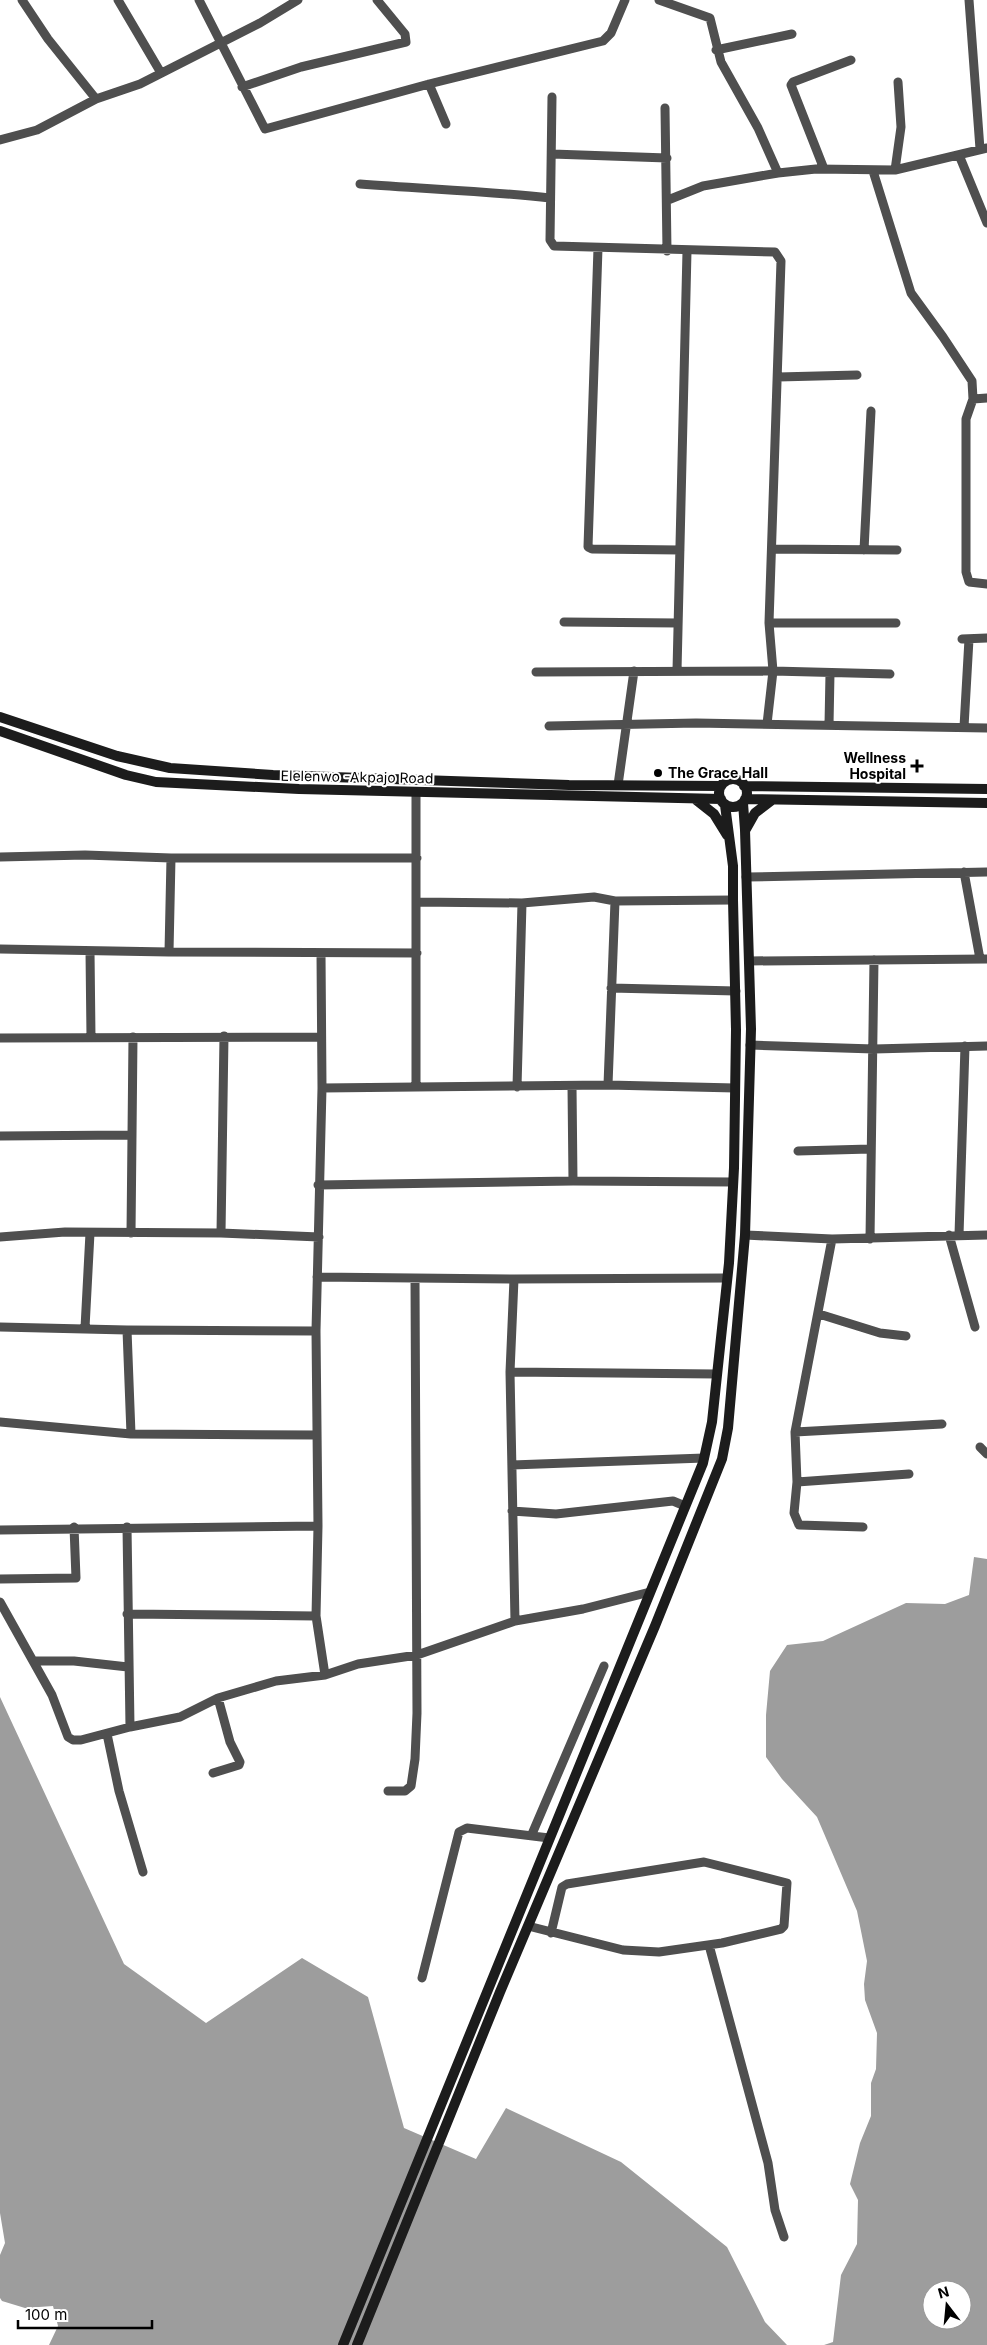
<svg xmlns="http://www.w3.org/2000/svg" width="987" height="2345" viewBox="0 0 987 2345" font-family="Inter,sans-serif">
	<rect width="100%" height="100%" fill="#fff"/>
	<!-- water -->
	<path fill="#9d9d9d" fill-rule="evenodd" d="M974 1557 987 1559V2345H824L833 2342 841 2275 857 2244 858 2200 850 2184 860 2143 871 2116V2083L876 2069 877 2033 865 2000 864 1984 867 1961 857 1911 817 1817 782 1779 766 1757V1715L770 1671 787 1645 823 1641 906 1603 945 1604 969 1595ZM932 2290H962V2320H932Z
		M0 1697 124 1964 206 2023 302 1958 368 1997 404 2128 476 2159 506 2108 621 2162 727 2247 765 2322 787 2345H49L58 2326 53 2306 25 2308 2 2301 0 2298V2255L5 2243 0 2213Z"/>
	<g fill="none" stroke-linecap="round" stroke-linejoin="round">
		<!-- street -->
		<path stroke="#4f4f4f" stroke-width="9" d="M22 0 48 39 96 99
			M118 0 161 73
			M199 0 265 129 429 84 603 41 611 33 625 0
			M659 0 710 18 721 62 758 128 778 173 816 169 895 170 987 148
			M969 0 980 149
			M716 50 792 34
			M429 84 446 124
			M242 87 301 67 406 42 405 34 377 0
			M552 97 550 240 554 246 775 252 781 261 769 623 773 671 767 724
			M665 108 667 251
			M0 140 37 130 96 99 140 84 260 23 298 0
			M552 154 667 158
			M959 155 987 223
			M824 169 791 85 793 82 851 60
			M895 170 901 127 898 82
			M873 171 911 293 943 337 972 381 973 399 966 419V572L969 582 987 584
			M360 184C424 189 487 191 550 198
			M668 200 703 186 778 173
			M598 248 588 547 592 549 680 550
			M778 377 857 375
			M973 399 987 398
			M772 549 897 550
			M864 550 871 411
			M564 622 678 623
			M769 623H896
			M962 639 987 638
			M677 671 687 251
			M536 672 773 671 890 674
			M829 725 830 673
			M549 726 696 723 987 728
			M964 727 969 639
			M618 785 634 671
			M416 792V1087
			M0 857 85 855 171 858H417
			M964 872 980 959
			M746 877 987 872
			M417 902 522 903 594 897 615 901 733 900
			M0 949 169 952 417 953
			M90 951 91 1037
			M169 952 171 858
			M321 953 322 1088 316 1331 318 1526 316 1616 325 1675
			M749 961 987 959
			M611 988 736 991
			M0 1038 321 1037
			M750 1045 874 1049 987 1046
			M608 1085 615 901
			M572 1086 573 1181
			M517 1087 522 903
			M322 1088 608 1085 735 1088
			M0 1136 131 1135
			M798 1151 870 1149
			M318 1185 573 1181 733 1182
			M131 1233 133 1037
			M221 1233 224 1036
			M745 1235 832 1239 987 1235
			M949 1235 975 1327
			M959 1235 965 1046
			M0 1237 65 1232 221 1233 319 1237
			M832 1239 795 1432 942 1424
			M870 1239 874 960
			M317 1277 514 1279 727 1278
			M514 1279 510 1372 515 1621
			M819 1314 880 1333 906 1336
			M0 1327 127 1330 316 1331
			M85 1328 90 1233
			M127 1330 131 1434
			M510 1372 716 1374
			M0 1422 131 1434 317 1435
			M795 1432 797 1482 794 1513 799 1525 863 1527
			M980 1447 987 1454
			M512 1465 704 1458
			M797 1482 909 1474
			M512 1511 556 1514 673 1501 685 1506
			M127 1527 130 1727
			M0 1530 318 1526
			M0 1579 76 1578 74 1527
			M0 1602 52 1695 68 1737 73 1740H81L130 1727 180 1717 218 1698 276 1681 325 1675 358 1664 417 1655 515 1621 583 1609 650 1592
			M127 1614 316 1616
			M34 1661H74L128 1667
			M107 1734 119 1791 143 1872
			M213 1773 239 1765 240 1762 230 1742 218 1698
			M388 1791H405L411 1786 415 1759 417 1713 415 1279
			M532 1834 604 1666
			M528 1926 623 1950 659 1952 722 1943 781 1929 784 1926 787 1883 704 1862 567 1884 562 1887 551 1933
			M709 1945 768 2163 775 2210 784 2237
			M422 1978 459 1832 467 1828 549 1838"/>
		<!-- secondary -->
		<path stroke="#1c1c1c" stroke-width="10" d="M0 717 117 756 170 768 273 775 569 785 721 786
			M0 731 126 775 156 782 299 789 721 799
			M719 793a14 14 0 1 1 28 0a14 14 0 1 1-28 0Z
			M744 786 987 789
			M695 799 714 814 727 835
			M745 799 987 803
			M746 829 755 813 772 800
			M343 2345 703 1463 712 1422 729 1263 734 1168 736 1030 733 900V866L725 805
			M357 2345 500 1992 655 1626 722 1459 728 1428 745 1235 751 1029 745 830 743 803"/>
	</g>
	<!-- markers -->
	<g fill="#000" stroke="#fff" stroke-width="2">
		<path d="M914.5 758.5h5v5h5v5h-5v5h-5v-5h-5v-5h5z"/>
		<circle cx="658" cy="773" r="5"/>
	</g>
	<g text-anchor="middle" stroke-width="4" stroke-linejoin="round" paint-order="stroke">
		<!-- poi labels -->
		<g font-size="14" font-weight="bold" fill="#000" stroke="#fff" text-anchor="end">
			<text x="906" y="763">Wellness<tspan x="906" dy="16">Hospital</tspan></text>
			<text x="668" y="778" text-anchor="start">The Grace Hall</text>
		</g>
		<!-- street labels -->
		<g font-size="14" fill="#000" stroke="#fff">
			<text transform="translate(357 777) rotate(1)" y="5">Elelenwo -Akpajo Road</text>
		</g>
	</g>
	<!-- north arrow -->
	<g transform="translate(947 2305) rotate(344)"><circle r="24" fill="#ffffff" stroke="#999999"/>
	<path d="M0-4L9 19L0 12L-9 19Z" fill="#000000"/>
	<text y="-8" font-size="14" font-weight="bold" text-anchor="middle" fill="#000000">N</text>
	</g>
	<!-- scale -->
	<path d="M18 2320v8h134v-8" fill="none" stroke="#000000" stroke-width="2.5"/>
	<text x="25" y="2320" font-size="15" fill="#000000" stroke="#ffffff" stroke-width="4" paint-order="stroke">100 m</text>
</svg>
